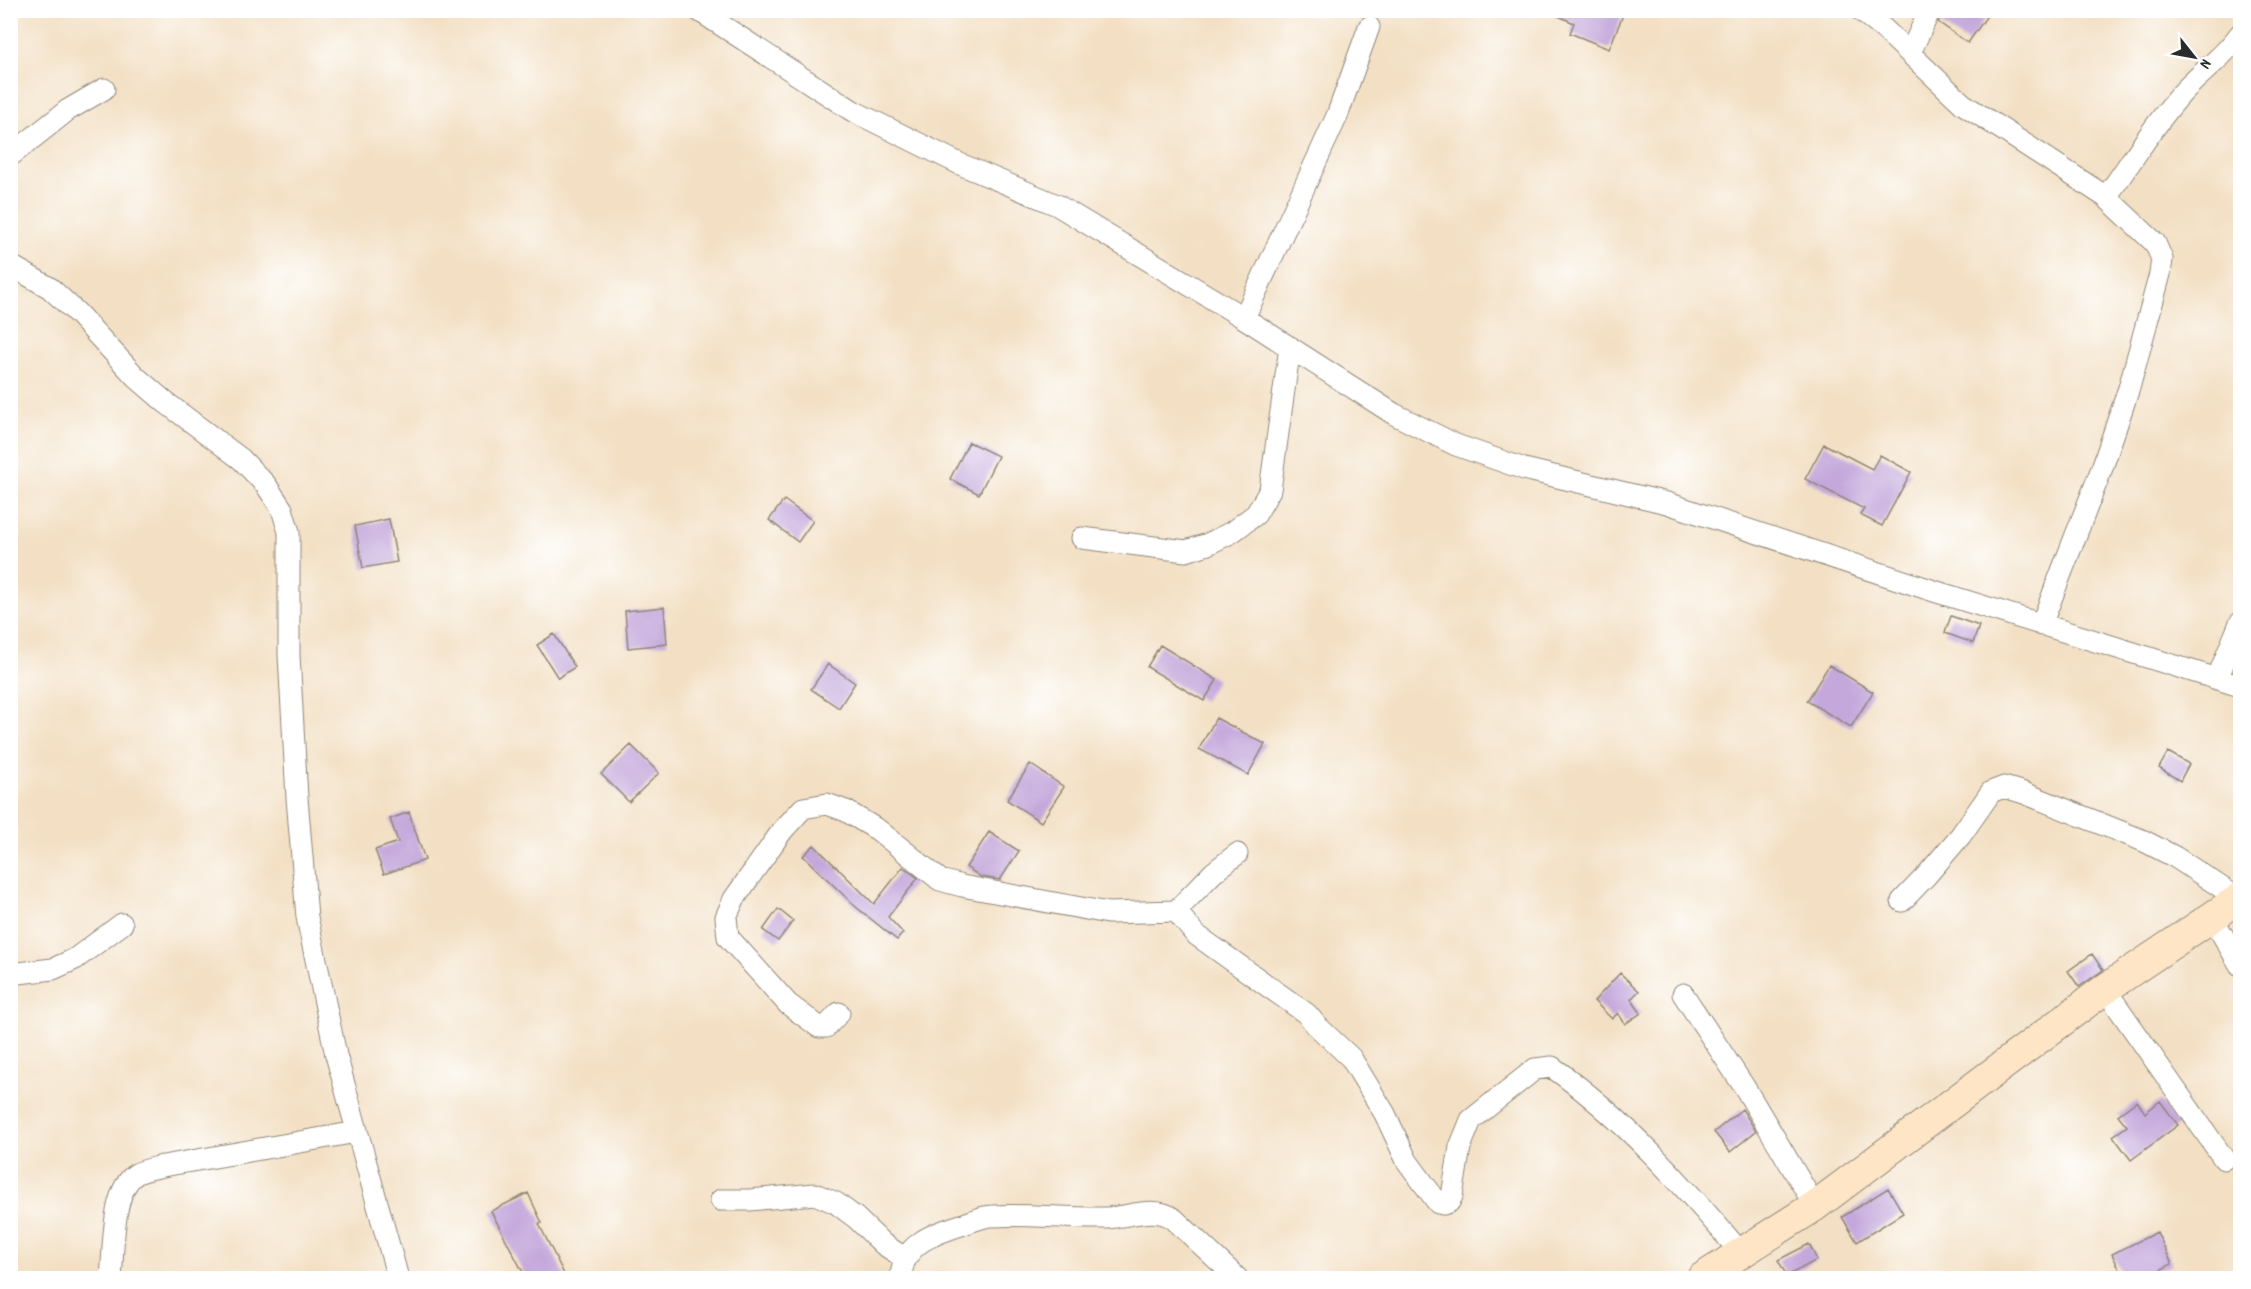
<svg xmlns="http://www.w3.org/2000/svg" width="2251" height="1289" viewBox="0 0 2251 1289" font-family="Dekko,sans-serif">
	<rect width="100%" height="100%" fill="#fff"/>
	<filter id="ink" filterUnits="userSpaceOnUse"><feTurbulence type="fractalNoise" baseFrequency=".0167" numOctaves="2"/><feDisplacementMap in="SourceGraphic" scale="12" xChannelSelector="R" yChannelSelector="G"/><feConvolveMatrix kernelMatrix="1 2 1 2 8 2 1 2 1" color-interpolation-filters="sRGB"/></filter>
	<filter id="wash" filterUnits="userSpaceOnUse"><feTurbulence type="fractalNoise" baseFrequency=".008" numOctaves="4" result="noise"/><feDisplacementMap in="SourceGraphic" scale="24" xChannelSelector="R" yChannelSelector="G"/><feGaussianBlur stdDeviation="1.35" result="paint"/><feColorMatrix in="noise" values="0 0 0 0 0 0 0 0 0 0 0 0 0 0 0 0 0 1.4 0 .05"/><feComposite in="paint" operator="in"/></filter>
	<g filter="url(#wash)">
		<rect width="100%" height="100%" fill="#f3e0c4"/>
		<g id="blocks">
			<!-- building -->
			<path fill="#c4a8db" d="M1545 10H1625L1609 49 1570 33 1574 23Z
				M1942 10H1991L1968 43 1938 22Z
				M969 442 998 456 979 494 950 479Z
				M1824 444 1872 469 1880 455 1911 472 1882 526 1860 515 1864 509 1805 479Z
				M784 500 813 521 798 542 769 520Z
				M389 519 397 562 363 568 355 526Z
				M664 607 667 644 628 648 625 611Z
				M1951 616 1979 626 1973 643 1945 633Z
				M554 634 575 667 558 678 537 645Z
				M1160 645 1217 680 1204 701 1147 667Z
				M828 664 855 683 839 708 811 689Z
				M1829 665 1873 692 1851 727 1807 701Z
				M1216 718 1265 744 1248 775 1199 749Z
				M631 745 659 773 629 802 601 774Z
				M2168 752 2189 764 2180 781 2159 768Z
				M1030 764 1064 787 1041 822 1007 800Z
				M409 812 425 860 384 874 375 850 398 842 390 819Z
				M989 832 1019 851 1000 880 981 877 966 867Z
				M814 845 874 904 903 867 918 878 888 917 903 933 897 940 856 907 803 856Z
				M778 909 793 921 778 941 763 930Z
				M2092 954 2103 970 2079 987 2068 971Z
				M1620 973 1639 991 1631 999 1641 1013 1625 1024 1618 1013 1612 1019 1594 1001Z
				M2137 1101 2145 1113 2160 1101 2178 1125 2131 1160 2113 1136 2127 1126 2118 1115Z
				M1742 1109 1756 1131 1730 1152 1714 1132Z
				M1888 1188 1903 1213 1857 1242 1842 1217Z
				M528 1193 542 1223 539 1224 566 1278H526L491 1211Z
				M2157 1232 2172 1264 2144 1278H2124L2112 1254Z
				M1809 1244 1817 1260 1787 1276 1778 1260Z"/>
		</g>
	</g>
	<g filter="url(#ink)">
		<use href="#blocks" fill-opacity="0" stroke="#8f8678" stroke-width="1.5"/>
		<g fill="none" stroke-linecap="round" stroke-linejoin="round">
			<!-- street casing -->
			<g stroke="#8f8678" stroke-width="23">
				<path id="street" d="M698 10 853 111 960 164 1057 205 1244 318 1394 414 1456 445 1524 469 1667 503 1934 591 2240 686
					M1860 10 1885 30 1963 104 2106 197 2155 243 2162 259 2160 274 2129 388 2102 468 2041 625
					M1910 53 1930 10
					M10 156 68 110 104 89
					M2106 197C2131 163 2154 124 2182 93 2201 72 2224 57 2240 34
					M10 265 50 288 78 314 136 377 165 402 241 459 266 485 282 509 289 532V655L297 798 307 917 336 1055 398 1278
					M1244 318 1337 116 1369 27
					M1082 538 1186 551 1208 544 1232 532 1256 514 1270 490 1290 347
					M2217 679 2240 623
					M1902 901 1926 876 1961 835 1991 792 2004 787 2024 793 2144 841 2175 857 2239 899
					M1176 911 1195 934 1307 1014 1316 1025 1351 1058 1385 1114 1407 1161 1438 1203 1443 1204 1449 1202 1452 1196 1460 1147 1471 1120 1535 1069 1552 1067C1624 1118 1684 1186 1741 1253
					M2212 917 2240 965
					M10 974 53 969 75 959 122 924
					M2105 989 2224 1159
					M1683 994 1745 1088 1815 1206
					M839 1013 826 1027H819L788 1004 728 937 726 917 734 899 782 831 803 808 827 804 846 811 878 830 940 880 962 886 1108 913 1176 911 1214 872 1237 854
					M721 1200H750L815 1194 836 1203 856 1218 883 1244 906 1259
					M111 1278C114 1251 111 1190 136 1174 143 1170 155 1168 163 1166L357 1132
					M901 1278C902 1244 933 1234 961 1225 971 1222 982 1216 992 1216 1030 1214 1069 1219 1107 1218 1129 1217 1155 1205 1174 1219L1237 1278"/>
			</g>
			<!-- secondary casing -->
			<g stroke="#8f8678" stroke-width="32">
				<path id="secondary" d="M1702 1278 1815 1206 2105 989 2240 898"/>
			</g>
			<!-- street -->
			<use href="#street" stroke="#fff" stroke-width="21"/>
			<!-- secondary -->
			<use href="#secondary" stroke="#fde5c5" stroke-width="30"/>
		</g>
	</g>
	<!-- margin -->
	<rect width="2251" height="1289" fill="none" stroke="#fff" stroke-width="36"/>
	<!-- north arrow -->
	<g transform="translate(2194 57) rotate(121)" stroke="#ffffff" stroke-width="4.5" paint-order="stroke">
	<path d="M0-4.5L10 22L0 15L-10 22Z" fill="#2b2b2b"/>
	<text y="-9" font-size="16" font-weight="bold" text-anchor="middle" fill="#2b2b2b">N</text>
	</g>
</svg>
